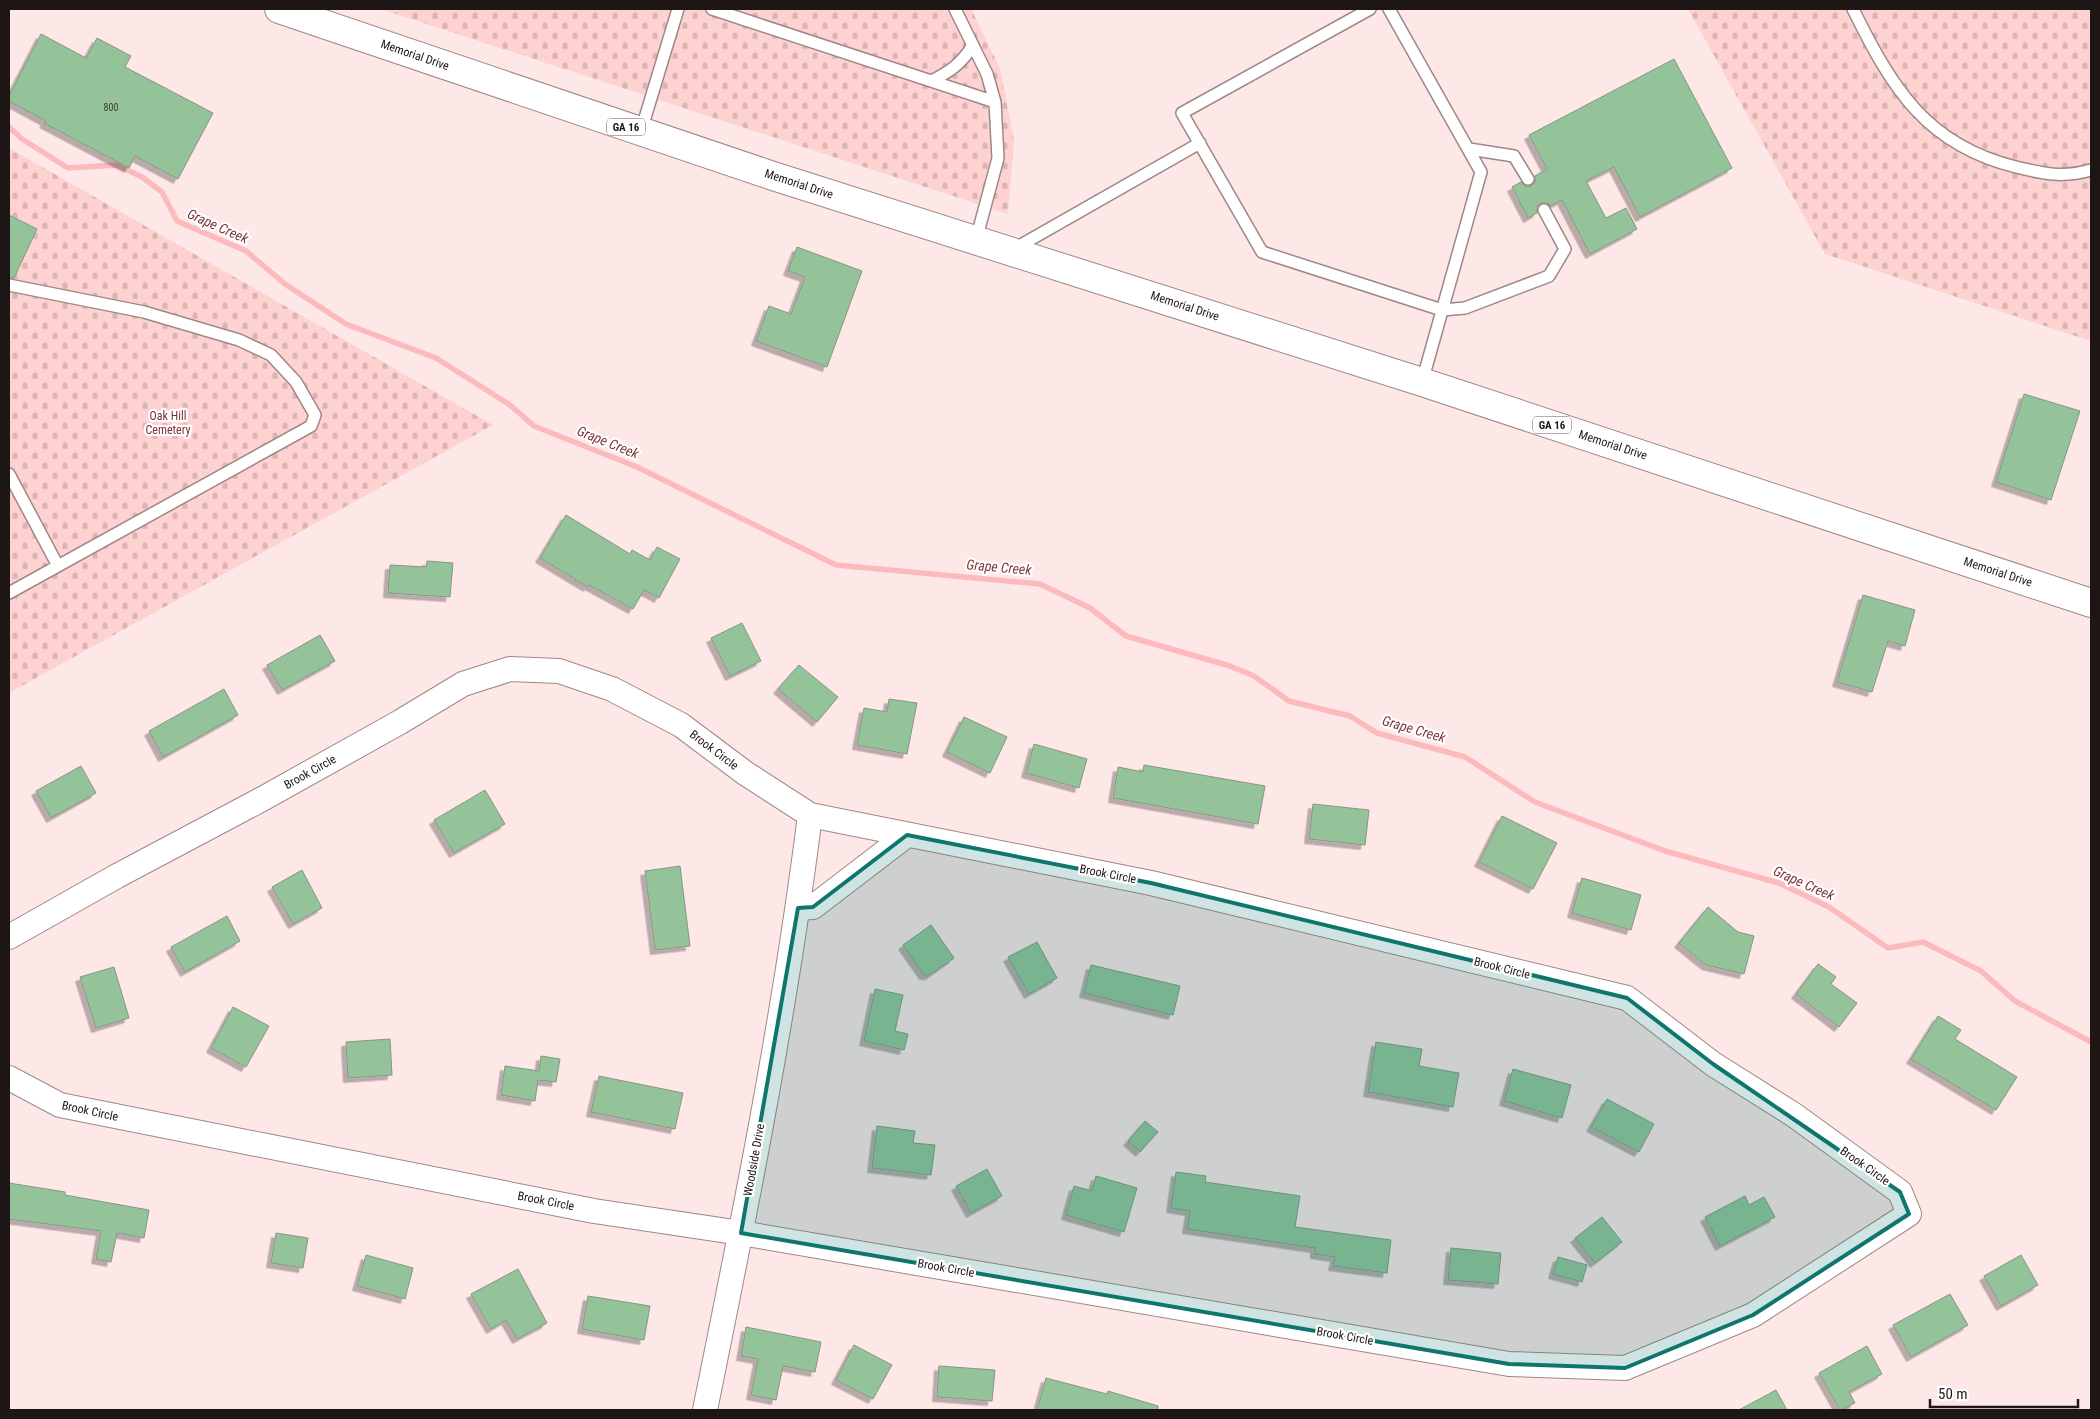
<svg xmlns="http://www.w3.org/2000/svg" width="2100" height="1419" viewBox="0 0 2100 1419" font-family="'Roboto Condensed',sans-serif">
	<defs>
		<pattern id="cemetery-stones" width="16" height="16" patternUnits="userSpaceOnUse" patternTransform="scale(1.25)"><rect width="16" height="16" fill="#ffd2d2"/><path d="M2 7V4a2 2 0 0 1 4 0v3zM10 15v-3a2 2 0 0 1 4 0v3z" fill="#dab3b3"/></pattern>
		<filter id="shadow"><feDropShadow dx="-4.5" dy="4.5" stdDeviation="0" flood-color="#0004"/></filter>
	</defs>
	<rect width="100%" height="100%" fill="#fde7e7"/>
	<!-- cemetery -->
	<path fill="url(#cemetery-stones)" d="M381 9H971L1000 69 1014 140 1008 214Z
		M1688 9H2091V341L1825 254Z
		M9 148 493 425 9 693Z"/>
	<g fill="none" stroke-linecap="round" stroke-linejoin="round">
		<!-- stream -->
		<path stroke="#fdbabc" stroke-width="5.5" d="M9 127 22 139 68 168 117 165 142 177 162 192 177 221 246 251 285 284 346 324 436 358 510 405 534 426 637 467 836 565 1040 584 1090 608 1126 636 1230 666 1254 676 1289 701 1350 716 1377 733 1465 757 1535 802 1665 851 1779 883 1829 907 1888 948 1923 942 1981 971 2015 1001 2091 1042"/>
	</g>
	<!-- building -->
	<path fill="#94c399" stroke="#859686" filter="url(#shadow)" d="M41 34 86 58 97 38 131 56 125 67 213 113 178 179 135 156 129 168 44 123 46 121 9 101V96Z
		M1674 59 1732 168 1640 217 1614 167 1586 181 1606 218 1626 208 1637 229 1590 254 1562 200 1550 206 1548 203H1541L1537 206V213L1528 218 1512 187 1521 182 1525 186H1531L1535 182V176L1547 169 1529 135Z
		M9 215 37 229 14 278H9Z
		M797 247 862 271 827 367 756 341 769 306 791 314 805 277 788 271Z
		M2024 394 2080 411 2051 500 1996 482Z
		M566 515 630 554 632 550 650 560 657 547 680 559 659 598 644 590 633 609 589 585 588 587 540 558Z
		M427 561 453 563 450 597 388 593 390 565 426 567Z
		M1863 595 1915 610 1905 646 1888 641 1872 692 1837 682Z
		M742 623 761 661 730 676 711 638Z
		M320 635 335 661 282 690 267 665Z
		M799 665 838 697 817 722 778 689Z
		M224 689 238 715 163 757 149 731Z
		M889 699 917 703 907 754 857 745 864 708 887 712Z
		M964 717 1007 737 990 773 947 752Z
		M1034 744 1087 759 1079 788 1026 773Z
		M1144 765 1265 786 1258 824 1113 798 1118 767 1143 772Z
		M81 766 96 793 51 818 36 791Z
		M485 790 505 824 454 853 434 820Z
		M1313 804 1369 810 1365 845 1309 839Z
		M1502 816 1557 843 1533 889 1479 862Z
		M680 866 690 946 655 950 645 871Z
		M302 870 322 908 293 924 272 887Z
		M1582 878 1641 895 1631 930 1572 913Z
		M1708 907 1738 932 1754 936 1744 974 1706 965 1679 943Z
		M227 916 240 941 185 972 171 947Z
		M931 925 954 958 930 975H924L903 945Z
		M1037 942 1057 978 1029 994 1008 957Z
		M1818 964 1836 977 1831 984 1857 1003 1839 1027 1796 994Z
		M1091 965 1180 986 1173 1015 1084 993Z
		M114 967 129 1018 96 1028 80 977Z
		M875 989 903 995 895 1031 908 1034 904 1050 864 1041Z
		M233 1007 269 1026 246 1067 211 1048Z
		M1938 1016 1961 1030 1955 1039 2017 1077 1996 1110 1911 1059Z
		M390 1039 392 1075 348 1078 346 1042Z
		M1376 1042 1422 1049 1419 1066 1459 1073 1453 1107 1368 1092Z
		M541 1056 560 1059 556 1082 538 1080 535 1101 501 1095 505 1066 539 1071Z
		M1513 1069 1571 1085 1562 1118 1504 1101Z
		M599 1076 683 1093 675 1129 591 1112Z
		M1607 1099 1654 1124 1639 1152 1591 1127Z
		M1145 1121 1158 1132 1140 1152 1128 1141Z
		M877 1126 915 1131 913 1143 935 1145 931 1175 872 1168Z
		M987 1169 1002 1196 971 1213 956 1186Z
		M1176 1172 1206 1176 1205 1182 1300 1196 1295 1227 1391 1240 1387 1273 1333 1266 1335 1257 1315 1254V1248L1187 1229 1190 1211 1171 1208Z
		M1096 1176 1137 1188 1124 1232 1066 1215 1074 1186 1092 1191Z
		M9 1183 65 1192V1195L149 1210 144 1238 117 1233 111 1262 96 1259 101 1231 9 1219Z
		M1745 1196 1749 1205 1764 1197 1775 1217 1720 1246 1705 1217Z
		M1602 1217 1622 1242 1595 1263 1575 1238Z
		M276 1233 308 1238 303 1268 271 1263Z
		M1451 1248 1501 1253 1498 1284 1448 1280Z
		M366 1255 413 1268 405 1299 357 1286Z
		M2021 1255 2038 1285 2001 1306 1984 1276Z
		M1558 1257 1587 1265 1582 1282 1553 1274Z
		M518 1269 547 1323 517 1339 506 1320 491 1329 471 1294Z
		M1950 1294 1968 1325 1911 1357 1893 1325Z
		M588 1296 650 1306 644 1340 582 1329Z
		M746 1327 821 1342 815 1372 783 1366 776 1400 751 1395 758 1359 741 1356Z
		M854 1345 892 1365 873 1399 836 1380Z
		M1867 1346 1882 1374 1849 1392 1855 1403 1840 1410 1819 1373Z
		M939 1366 995 1370 992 1401 937 1397Z
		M1046 1378 1107 1394 1108 1391 1158 1406V1410H1037Z
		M1776 1390 1787 1410H1739Z"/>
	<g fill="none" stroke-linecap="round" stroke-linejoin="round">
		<!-- lane casing -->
		<g stroke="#a08787" stroke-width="14">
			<path id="lane" d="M712 9 995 102 987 74 955 9
				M1370 9 1182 113 1262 252 1442 310 1465 308 1549 276 1565 249 1544 210
				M1389 9 1481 172 1422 382
				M1853 9C1892 88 1926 145 2016 167 2045 174 2063 178 2091 170
				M931 81C950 72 962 63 973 45
				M641 131 678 9
				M1469 149 1514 156 1528 179
				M976 240 998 158 995 102
				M1012 250 1200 143
				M9 285 144 312 239 340 271 355 296 382 315 415 311 426 9 593
				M9 474 58 566"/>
		</g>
		<!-- street casing -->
		<g stroke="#a08787" stroke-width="26">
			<path id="street" d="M798 908 813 907 907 835
				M9 937 117 876 264 798 400 722 463 684 510 669 559 671 612 689 681 725 745 773 810 815 1151 883 1627 998 1713 1064 1794 1115 1900 1192 1909 1214 1753 1315 1625 1368 1509 1364 741 1233 594 1211 60 1105 9 1078
				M705 1410C745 1213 785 1015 810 815"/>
		</g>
		<!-- primary casing -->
		<g stroke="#a08787" stroke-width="30">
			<path id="primary" d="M279 9 773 176 1422 382 2091 603"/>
		</g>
		<!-- lane -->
		<use href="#lane" stroke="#fff" stroke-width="11"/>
		<!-- street -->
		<use href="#street" stroke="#fff" stroke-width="24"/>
		<!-- primary -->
		<use href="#primary" stroke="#fff" stroke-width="28"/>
	</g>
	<!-- marked area -->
	<path fill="#0f766e" fill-opacity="0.2" stroke="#0f766e" stroke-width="4" stroke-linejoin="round" d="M907 835 1151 883 1627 998 1713 1064 1900 1192 1909 1214 1753 1315 1625 1368 1509 1364 741 1233 798 908 813 907Z"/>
	<g text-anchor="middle" stroke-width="4.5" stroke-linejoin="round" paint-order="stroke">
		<!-- number labels -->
		<g font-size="10" fill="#3c4036">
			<text x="111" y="111">800</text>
		</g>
		<!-- shield labels -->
		<g fill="#fff" stroke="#625b5b" stroke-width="1">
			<rect x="607" y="118.5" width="38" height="17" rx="4"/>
			<rect x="1533" y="416.5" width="38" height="17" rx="4"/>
		</g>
		<g font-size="11" font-weight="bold" fill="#1e1515">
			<text x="626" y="131">GA 16</text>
			<text x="1552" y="429">GA 16</text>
		</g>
		<!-- street labels -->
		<g font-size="12" fill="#1e1515" stroke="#fff">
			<text transform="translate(415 55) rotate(19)" y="4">Memorial Drive</text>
			<text transform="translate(799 184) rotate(18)" y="4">Memorial Drive</text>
			<text transform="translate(1185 306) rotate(18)" y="4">Memorial Drive</text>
			<text transform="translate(1613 445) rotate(18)" y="4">Memorial Drive</text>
			<text transform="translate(1998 572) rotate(18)" y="4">Memorial Drive</text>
			<text transform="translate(714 750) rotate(37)" y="4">Brook Circle</text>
			<text transform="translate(310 772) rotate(-29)" y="4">Brook Circle</text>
			<text transform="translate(1108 874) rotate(11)" y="4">Brook Circle</text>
			<text transform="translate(1502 968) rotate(14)" y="4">Brook Circle</text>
			<text transform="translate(90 1111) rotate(12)" y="4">Brook Circle</text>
			<text transform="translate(754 1160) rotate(-80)" y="4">Woodside Drive</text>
			<text transform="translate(1865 1166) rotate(35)" y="4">Brook Circle</text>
			<text transform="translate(546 1201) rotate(11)" y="4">Brook Circle</text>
			<text transform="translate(946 1268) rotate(10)" y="4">Brook Circle</text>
			<text transform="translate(1345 1336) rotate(10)" y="4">Brook Circle</text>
		</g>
		<!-- park labels -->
		<g font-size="12" fill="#7f3138" stroke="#fff">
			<text x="168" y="420">Oak Hill<tspan x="168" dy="14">Cemetery</tspan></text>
		</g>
		<!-- water labels -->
		<g font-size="14" font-style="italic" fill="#82343b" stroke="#fff">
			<text transform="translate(218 226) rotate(24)" y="5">Grape Creek</text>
			<text transform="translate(608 442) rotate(22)" y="5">Grape Creek</text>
			<text transform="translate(999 567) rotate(5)" y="5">Grape Creek</text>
			<text transform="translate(1414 729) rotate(16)" y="5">Grape Creek</text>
			<text transform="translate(1804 883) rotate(24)" y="5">Grape Creek</text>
		</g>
	</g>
	<!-- border -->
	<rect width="2100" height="1419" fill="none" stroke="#1e1515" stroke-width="20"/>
	<!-- scale -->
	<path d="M1930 1399v8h148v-8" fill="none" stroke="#1e1515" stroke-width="2.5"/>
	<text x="1938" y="1399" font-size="15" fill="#1e1515" stroke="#ffffff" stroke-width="4" paint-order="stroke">50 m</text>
</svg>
